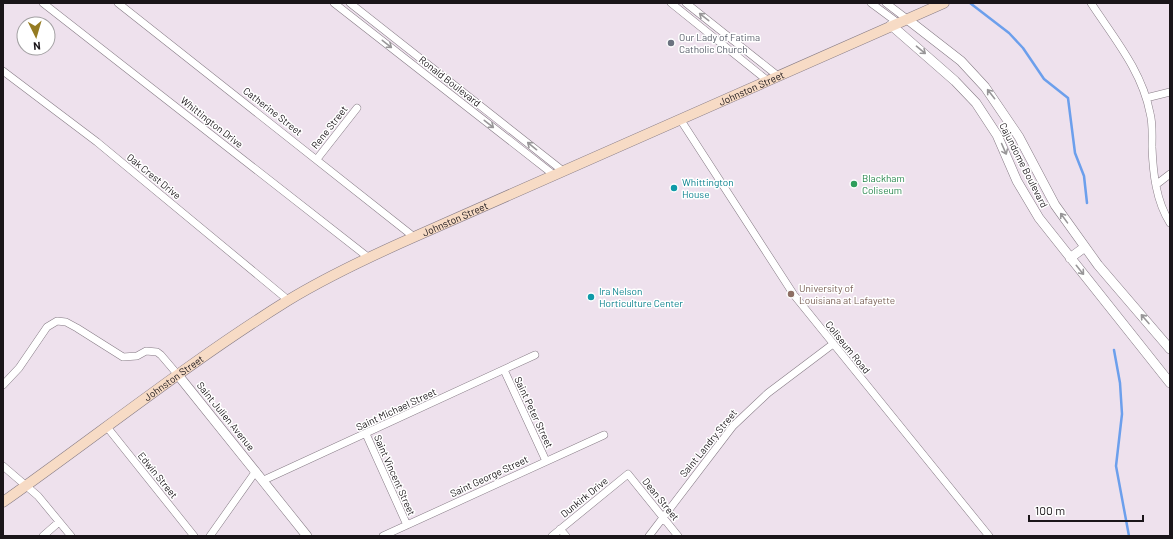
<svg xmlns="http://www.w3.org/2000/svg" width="1173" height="539" viewBox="0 0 1173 539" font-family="Barlow,sans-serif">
	<rect width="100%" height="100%" fill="#eee1ed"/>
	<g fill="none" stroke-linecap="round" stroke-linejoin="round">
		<!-- stream -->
		<path stroke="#6c9fec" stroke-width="2.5" d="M970 3 1009 33 1023 48 1044 79 1068 98 1075 153 1084 176 1087 203
			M1114 350 1120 383 1122 414 1116 466 1129 536"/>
		<!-- minor casing -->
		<g stroke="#867b85" stroke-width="8">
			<path id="minor" d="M43 3 369 258
				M118 3 414 237
				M334 3 554 175
				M350 3 563 171
				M671 3 768 81
				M686 3 778 76
				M871 3 898 23
				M886 3 907 19
				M1091 3C1114 38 1142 71 1150 113 1153 124 1152 136 1152 147 1153 173 1156 201 1170 223
				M3 71 97 142 288 300
				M1146 98 1170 92
				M680 119 794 295 989 536
				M317 159 357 108
				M1157 184 1170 174
				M504 370 546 461
				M3 385 19 368 47 327 57 321 66 322 77 328 123 357 137 356 146 351 157 352 161 355 178 375
				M107 427 194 536
				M366 434 407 525
				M3 466 38 496 71 536
				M264 480 535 355
				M560 529 566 536
				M43 536 59 522
				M210 536 256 471
				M383 536 604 435
				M552 536 628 474 678 536
				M649 536 733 426 768 393 833 344"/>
		</g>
		<!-- tertiary casing -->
		<g stroke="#867b85" stroke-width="10">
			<path id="tertiary" d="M907 19 961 61 985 87 1019 137 1055 205 1098 265 1170 349
				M891 25 955 81 976 103 997 135 1017 181 1039 218 1170 383
				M1070 258 1085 247
				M178 375 307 536"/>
		</g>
		<!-- secondary casing -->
		<g stroke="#867b85" stroke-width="11">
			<g id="secondary">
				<path id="s1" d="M3 502C98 435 189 362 287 301 328 276 371 256 414 237L944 3"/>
			</g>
		</g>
		<!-- minor -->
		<use href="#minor" stroke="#fff" stroke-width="7"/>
		<!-- tertiary -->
		<use href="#tertiary" stroke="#fff" stroke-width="9"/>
		<!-- secondary -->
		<use href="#secondary" stroke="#f7dbc5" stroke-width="10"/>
	</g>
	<!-- one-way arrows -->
	<defs><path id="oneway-shaft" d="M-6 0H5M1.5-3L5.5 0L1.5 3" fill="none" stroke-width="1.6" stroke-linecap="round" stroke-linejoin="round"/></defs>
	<g stroke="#989698">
		<use href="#oneway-shaft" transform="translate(704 17) rotate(-142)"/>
		<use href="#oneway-shaft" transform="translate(387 44) rotate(38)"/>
		<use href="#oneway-shaft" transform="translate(921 50) rotate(40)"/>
		<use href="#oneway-shaft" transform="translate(991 94) rotate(-128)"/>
		<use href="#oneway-shaft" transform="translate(489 124) rotate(38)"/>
		<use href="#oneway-shaft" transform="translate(532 146) rotate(-141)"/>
		<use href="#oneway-shaft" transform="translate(1004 149) rotate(66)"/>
		<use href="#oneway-shaft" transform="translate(1064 218) rotate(-126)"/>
		<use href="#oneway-shaft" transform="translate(1080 270) rotate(51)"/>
		<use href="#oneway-shaft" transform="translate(1145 319) rotate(-131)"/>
	</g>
	<!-- markers -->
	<circle fill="#6b7280" stroke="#fff" stroke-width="1.5" cx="671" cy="43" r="4"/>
	<circle fill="#2e9e5b" stroke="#fff" stroke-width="1.5" cx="854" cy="184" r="4"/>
	<g fill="#0f9aa8" stroke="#fff" stroke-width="1.5">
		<circle cx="674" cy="188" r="4"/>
		<circle cx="591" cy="297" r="4"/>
	</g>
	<circle fill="#8d6e63" stroke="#fff" stroke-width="1.5" cx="791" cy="294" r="4"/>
	<g text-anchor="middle" stroke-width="3" stroke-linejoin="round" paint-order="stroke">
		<!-- worship labels -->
		<g font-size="10" fill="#5b616d" stroke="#fff" text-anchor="start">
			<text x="679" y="41">Our Lady of Fatima<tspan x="679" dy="12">Catholic Church</tspan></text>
		</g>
		<!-- street labels -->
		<g font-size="10" fill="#1a1519" stroke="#fff">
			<text transform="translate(450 81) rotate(38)" y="4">Ronald Boulevard</text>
			<text dy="4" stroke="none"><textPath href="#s1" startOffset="859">Johnston Street</textPath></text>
			<text transform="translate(273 111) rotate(38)" y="4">Catherine Street</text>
			<text transform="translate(212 122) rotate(38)" y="4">Whittington Drive</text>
			<text transform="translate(329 127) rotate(-52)" y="4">Rene Street</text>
			<text transform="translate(1024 165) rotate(63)" y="4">Cajundome Boulevard</text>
			<text transform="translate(154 176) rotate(39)" y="4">Oak Crest Drive</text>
			<text dy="4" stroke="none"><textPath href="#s1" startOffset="535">Johnston Street</textPath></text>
			<text transform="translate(848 347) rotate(51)" y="4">Coliseum Road</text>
			<text dy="4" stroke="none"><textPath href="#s1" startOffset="211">Johnston Street</textPath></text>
			<text transform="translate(396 409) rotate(-25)" y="4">Saint Michael Street</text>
			<text transform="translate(534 412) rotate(65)" y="4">Saint Peter Street</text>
			<text transform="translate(226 416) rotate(51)" y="4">Saint Julien Avenue</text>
			<text transform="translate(708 443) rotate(-51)" y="4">Saint Landry Street</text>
			<text transform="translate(158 475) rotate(51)" y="4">Edwin Street</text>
			<text transform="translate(395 475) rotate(66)" y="4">Saint Vincent Street</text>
			<text transform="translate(489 476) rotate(-25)" y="4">Saint George Street</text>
			<text transform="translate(584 497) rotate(-39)" y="4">Dunkirk Drive</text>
			<text transform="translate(661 499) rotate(51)" y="4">Dean Street</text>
		</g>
		<!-- leisure labels -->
		<g font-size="10" fill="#27864d" stroke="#fff" text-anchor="start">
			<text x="862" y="182">Blackham<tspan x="862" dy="12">Coliseum</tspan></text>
		</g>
		<!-- culture labels -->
		<g font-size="10" fill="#0d838f" stroke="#fff" text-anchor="start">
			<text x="682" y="186">Whittington<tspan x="682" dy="12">House</tspan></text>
			<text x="599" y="295">Ira Nelson<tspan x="599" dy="12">Horticulture Center</tspan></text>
		</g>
		<!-- education labels -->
		<g font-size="10" fill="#785e54" stroke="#fff" text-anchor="start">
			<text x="799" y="292">University of<tspan x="799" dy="12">Louisiana at Lafayette</tspan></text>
		</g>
	</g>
	<!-- border -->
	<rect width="1173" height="539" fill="none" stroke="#1a1519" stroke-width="8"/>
	<!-- north arrow -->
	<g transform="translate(36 36) rotate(175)"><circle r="19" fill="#ffffff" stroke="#a3a1a3"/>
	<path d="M0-3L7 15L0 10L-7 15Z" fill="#957b22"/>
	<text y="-6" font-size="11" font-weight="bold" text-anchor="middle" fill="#1a1519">N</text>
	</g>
	<!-- scale -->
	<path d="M1029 515v6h114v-6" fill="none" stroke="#1a1519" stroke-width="2"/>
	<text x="1035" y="515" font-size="12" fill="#1a1519" stroke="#ffffff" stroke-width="3" paint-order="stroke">100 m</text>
</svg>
